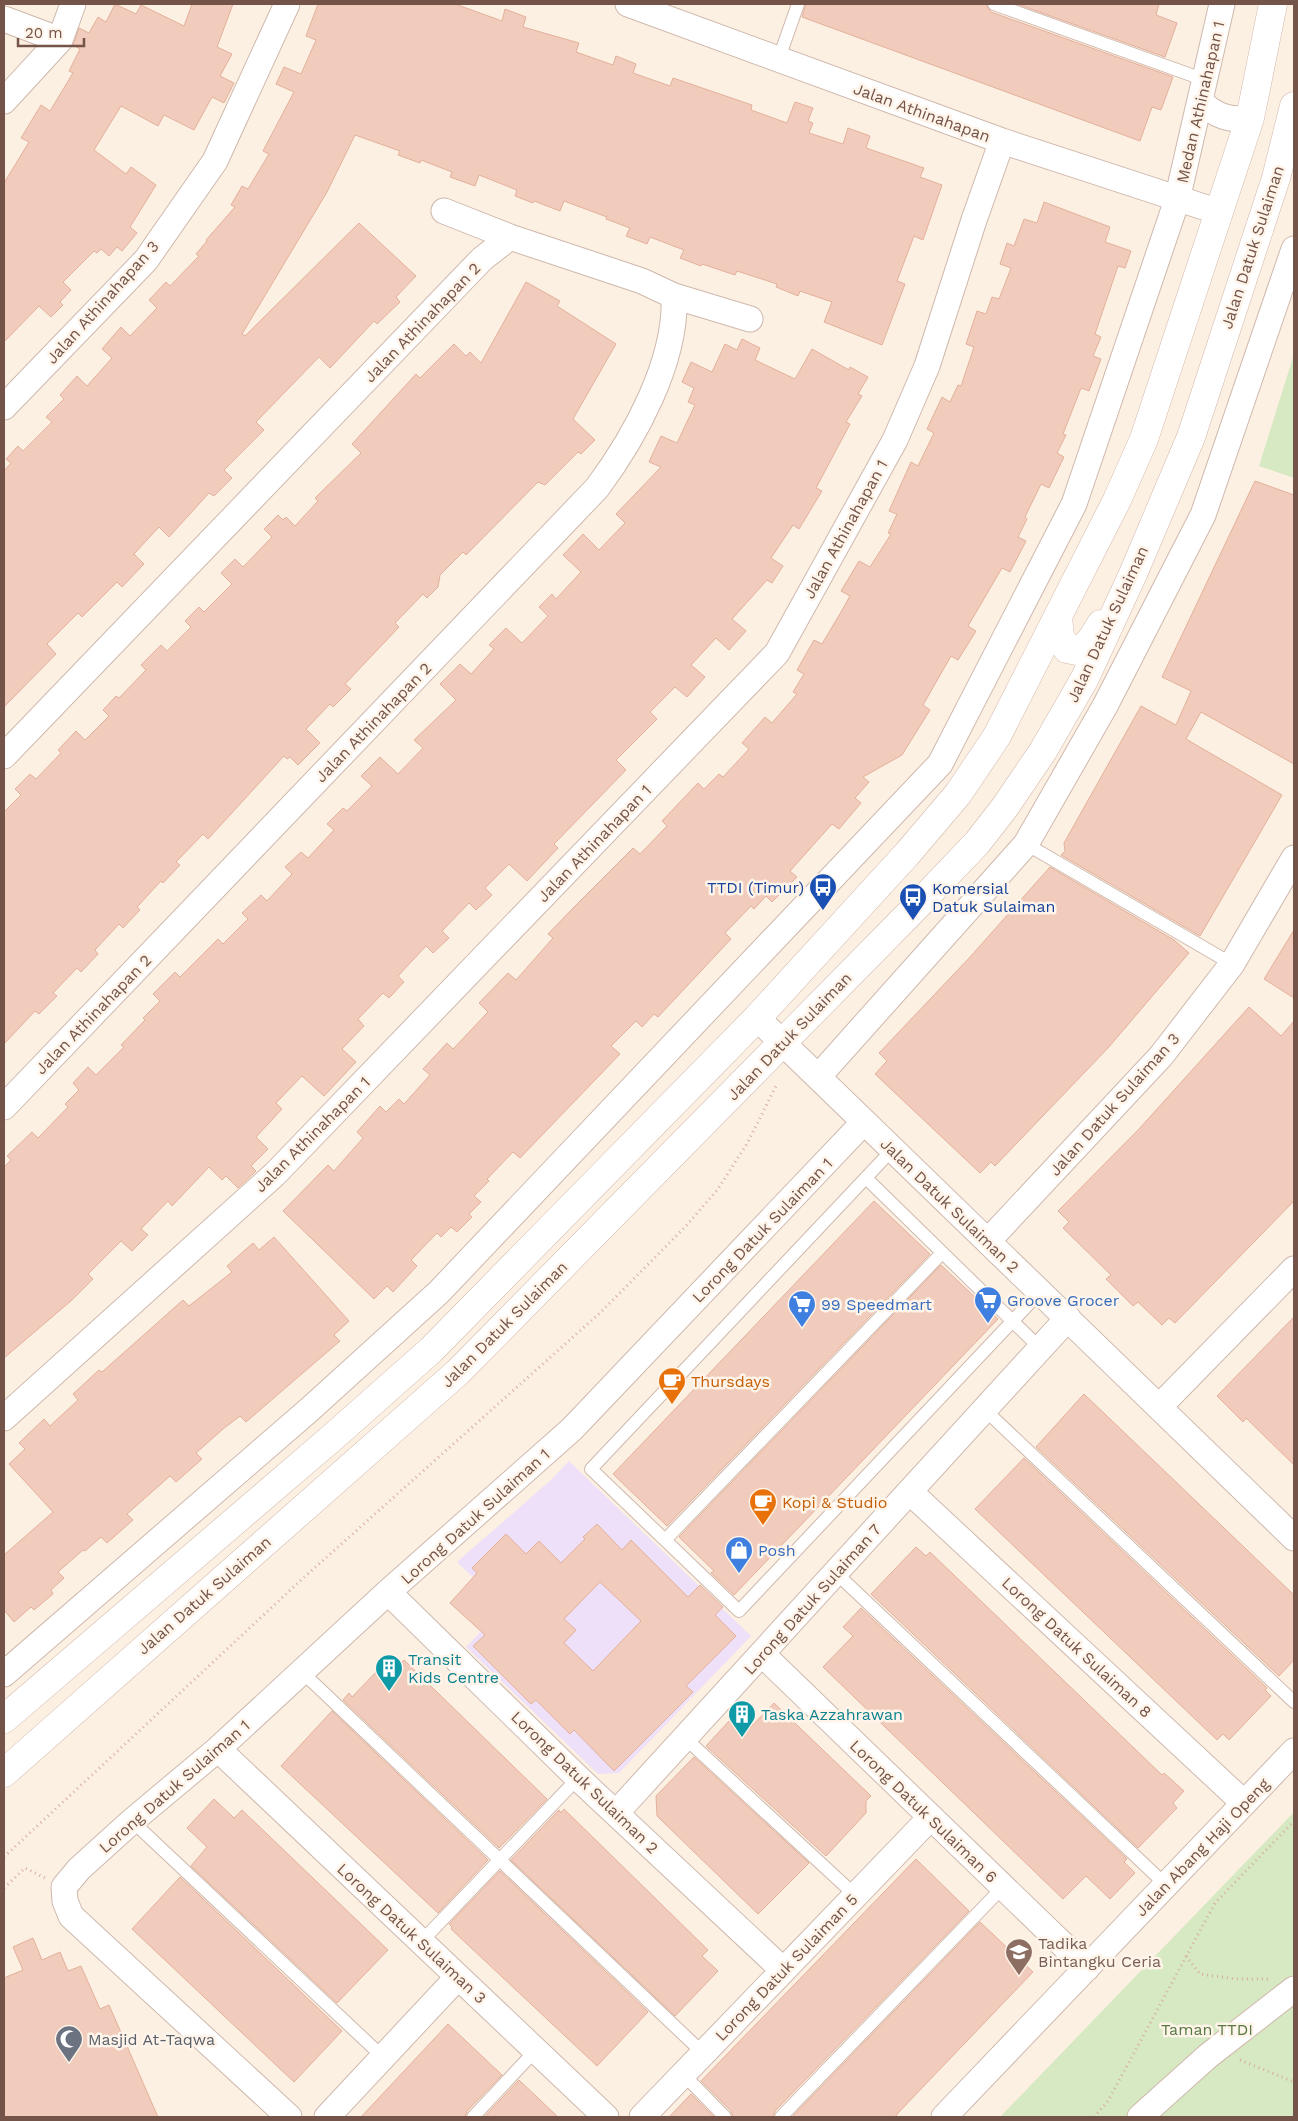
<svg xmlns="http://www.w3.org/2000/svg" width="1298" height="2121" viewBox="0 0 1298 2121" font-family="'Work Sans',sans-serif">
	<rect width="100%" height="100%" fill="#fcf0e3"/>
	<!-- education -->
	<path fill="#ede0f8" d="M569 1461 751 1636 619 1773 598 1774 466 1647 504 1607 457 1562 552 1479Z"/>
	<!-- green -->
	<path fill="#d6e9c2" d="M1294 354V478L1259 466Z
		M1294 1812V2117H1000Z"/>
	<!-- building -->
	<path fill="#f1cbbb" stroke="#e4b09b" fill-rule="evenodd" d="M115 4 136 14 141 5 184 26 192 4H233L217 47 232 54 220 76 234 83 224 103 212 97 194 130 164 115 158 126 121 106 94 150 126 174 131 167 156 185 130 227 137 233 122 251 117 247 109 256 101 249 97 253 94 251 63 282 71 290 60 302 63 305 51 317 39 306 4 342V183L29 142 21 138 41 105 50 111 73 73 69 71 80 49 73 45 79 28 89 33 98 17 106 22Z
		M318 4H455L502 21 505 9 526 17 523 27 579 43 576 52 613 65 616 56 636 64 633 73 670 86 673 78 752 105 751 110 787 123 795 102 813 108 808 121 813 123 809 133 843 144 848 128 870 136 866 148 924 168 920 177 942 185 923 240 914 236 897 281 905 284 882 345 824 322 832 302 800 291 798 296 776 287 777 284 737 271 735 275 702 264 701 266 680 258 684 250 650 237 647 244 626 236 630 228 606 219 607 217 564 201 560 211 534 201 533 203 515 196 517 190 479 175 475 186 450 177 452 172 421 160 420 163 398 155 400 151 355 135 327 192 242 334 245 336 359 223 416 276 396 297 400 302 377 324 374 321 330 368 319 357 256 422 264 430 224 470 232 478 214 496 209 493 169 537 159 527 134 554 144 564 122 587 117 582 82 617 78 613 47 644 56 654 4 707V471L11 463 6 459 18 446 23 451 52 422 46 417 64 399 60 395 77 376 87 386 112 358 102 349 121 327 130 336 157 308 149 300 166 282 170 286 199 256 196 254 207 241 206 240 235 207 231 205 242 186 248 189 269 154 263 151 294 92 276 84 284 67 301 74 316 40 306 36Z
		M806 4H986L991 12 1173 77 1161 110 1152 107 1140 141 802 17Z
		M1017 4H1159L1156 15 1177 23 1165 57Z
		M1044 202 1110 227 1105 242 1131 251 1125 268 1118 266 1095 334 1101 337 1093 356 1101 359 1089 391 1081 388 1063 434 1066 435 1057 453 1064 457 1049 488 1041 484 1025 517 1027 519 1018 537 1026 541 1010 572 1002 568 968 626 976 631 958 660 951 656 923 705 930 710 902 755 863 777 869 782 855 798 861 803 839 829 832 824 790 871 797 877 772 902 766 896 754 909 751 906 725 933 731 939 658 1017 654 1014 642 1027 636 1021 611 1046 620 1054 520 1158 513 1152 487 1179 489 1181 474 1196 481 1202 469 1214 472 1217 457 1232 451 1227 441 1237 437 1233 411 1260 417 1266 393 1292 387 1286 374 1299 283 1211 328 1165 334 1171 363 1138 357 1132 380 1106 386 1112 399 1099 404 1104 430 1075 423 1069 447 1043 453 1049 488 1012 479 1003 508 973 516 980 553 938 548 934 575 906 633 848 640 854 667 826 662 821 698 783 704 789 719 774 723 777 749 749 742 743 765 717 772 723 797 694 793 692 804 674 797 670 814 640 822 644 841 612 850 596 841 591 859 561 870 567 891 534 888 533 897 514 889 511 911 462 918 466 934 433 927 429 942 397 950 402 958 385 961 386 974 347 966 344 977 311 986 314 992 297 999 299 1011 268 1000 264 1007 243 1014 246 1024 219 1037 223Z
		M526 282 560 301 557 306 616 344 573 419 595 440 581 454 578 452 545 485 538 482 466 555 463 552 440 575 438 587 427 598 423 594 395 623 399 627 345 684 351 689 333 707 330 704 306 729 320 743 298 765 290 757 287 759 284 756 208 839 203 834 176 862 180 865 163 883 161 881 137 907 140 910 123 928 119 924 95 950 98 954 81 972 77 968 53 993 57 996 39 1014 35 1011 4 1044V812L21 795 15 789 30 774 36 779 61 753 58 750 76 731 85 740 109 716 103 710 116 696 119 698 146 670 141 665 161 645 167 651 191 627 185 621 199 607 204 612 232 584 221 573 235 559 243 567 272 537 264 529 278 515 283 520 286 517 295 526 318 501 315 498 361 453 352 444 416 374 420 378 454 344 466 356 470 352 481 363Z
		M742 339 760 348 755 360 795 379 812 349 849 370 850 367 868 377 858 394 862 396 846 422 850 424 816 488 822 491 799 529 793 525 771 558 783 566 772 583 767 580 732 619 746 631 729 650 716 638 691 665 705 677 687 697 675 687 650 712 657 719 616 760 626 770 554 844 558 848 527 881 509 864 485 888 492 895 476 910 469 903 442 931 449 938 433 953 426 946 398 976 404 982 389 998 383 993 358 1019 364 1026 342 1049 356 1062 324 1096 302 1076 276 1103 282 1109 256 1137 268 1149 251 1166 256 1171 238 1188 226 1176 222 1180 209 1167 172 1206 168 1201 141 1229 148 1235 132 1251 121 1241 88 1274 93 1279 72 1300 4 1358V1167L11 1160 7 1156 32 1132 38 1138 68 1107 65 1104 79 1090 73 1083 88 1067 96 1075 124 1047 121 1045 145 1020 143 1018 160 1001 153 994 175 972 180 977 218 939 223 944 248 919 242 913 261 895 267 901 292 874 285 867 301 852 308 858 334 830 327 824 343 808 347 811 372 786 361 776 380 757 398 774 423 748 414 740 456 700 440 684 460 664 471 674 494 649 489 645 506 628 522 643 548 616 539 607 552 594 556 599 581 572 563 555 583 534 599 550 625 523 616 514 661 467 649 462 661 436 677 443 695 405 688 402 694 388 682 382 691 362 712 372 725 344 737 350Z
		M1255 481 1294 495V764L1201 712 1186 739 1282 795 1200 936 1061 855 1065 851 1064 843 1141 706 1176 725 1191 691 1162 677Z
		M1050 867 1174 940 1189 953 1108 1048 995 1166 991 1162 980 1173 875 1074 887 1061 879 1053 971 956Z
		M1294 930V998L1264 979Z
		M1249 1007 1281 1036 1294 1021V1201L1175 1323 1169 1318 1162 1325 1138 1302 1133 1306 1106 1279 1111 1275 1063 1228 1069 1222 1058 1211 1139 1129Z
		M874 1201 930 1254 667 1526 613 1474Z
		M274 1237 349 1321 334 1335 340 1341 246 1422 240 1416 223 1429 196 1453 202 1459 176 1482 170 1476 127 1514 133 1520 107 1543 101 1537 85 1551 83 1550 58 1572 64 1578 51 1590 53 1594 34 1610 31 1607 14 1622 4 1610V1555L53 1512 9 1464 25 1449 19 1443 44 1419 50 1426 78 1400 73 1394 99 1370 102 1372 183 1300 189 1306 232 1272 227 1266 253 1243 259 1250Z
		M941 1265 998 1319 734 1595 711 1573 714 1571 679 1537Z
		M1294 1317V1465L1246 1418 1243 1422 1217 1396Z
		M1084 1394 1294 1595V1660L1279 1676 1036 1447Z
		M1024 1458 1267 1688 1265 1690 1271 1696 1229 1740 1223 1734 1217 1740 975 1509Z
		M597 1524 622 1550 631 1540 688 1597 700 1585 723 1607 715 1615 736 1636 686 1686 693 1692 614 1771 574 1730 570 1734 536 1700 531 1704 473 1646 485 1635 450 1603 477 1573 472 1568 506 1534 526 1554 539 1541 561 1563 585 1539 583 1537ZM600 1582 641 1621 593 1671 564 1643 576 1630 564 1619Z
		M916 1547 926 1556 930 1552 1162 1775 1164 1773 1184 1791 1173 1803 1177 1808 1138 1848 871 1594Z
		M861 1608 1127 1859 1124 1862 1135 1873 1110 1899 1086 1876 1063 1899 823 1667 853 1636 843 1627Z
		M404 1660 547 1799 499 1848 343 1700 349 1693 352 1697 378 1670 386 1679Z
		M774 1703 871 1796 866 1801V1813L826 1856 706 1746 730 1720 744 1734Z
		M332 1711 488 1860 438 1913 281 1766Z
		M694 1757 809 1863 758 1914 657 1816 656 1796Z
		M214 1799 234 1818 242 1810 388 1950 337 2003 191 1866 207 1847 187 1828Z
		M564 1809 708 1950 702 1956 718 1971 675 2016 511 1860 559 1810 561 1813Z
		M916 1859 969 1911 775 2111 773 2117H733L731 2111 701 2081Z
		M500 1871 648 2012 597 2066 451 1929 452 1927 449 1924Z
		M180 1877 342 2031 294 2082 132 1929Z
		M980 1922 1033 1972 899 2112 895 2117H792Z
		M33 1938 42 1960 60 1952 68 1971 81 1966 100 2009 109 2005 158 2117H4V1978L23 1970 13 1947Z
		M448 2024 502 2075 467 2111 465 2117H361Z
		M519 2080 558 2117H484Z
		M691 2094 714 2117H669Z"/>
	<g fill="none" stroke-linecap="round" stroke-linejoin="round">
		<!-- lane casing -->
		<g stroke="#cfb8ad" stroke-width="14">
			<path id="lane" d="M994 4 1205 80
				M779 58 798 4
				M1026 844 1232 964
				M893 1149 591 1469 739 1611 1040 1292
				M866 1178 1040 1348
				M985 1410 1294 1702
				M666 1539 942 1253
				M836 1573 1166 1885
				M302 1672 703 2053
				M685 1738 855 1895
				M132 1821 384 2058
				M421 1942 578 1778
				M683 2074 725 2117
				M473 2117 536 2050
				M781 2117 1003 1887"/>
		</g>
		<!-- street casing -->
		<g stroke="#cfb8ad" stroke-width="27">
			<path id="street" d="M628 4 1002 141 1219 212
				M4 19 60 40
				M4 101 60 40 73 4
				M1200 101C1215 116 1230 121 1250 118
				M444 211 510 237 642 281 674 296 750 319
				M4 407 146 260 215 161 287 4
				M4 756 482 259 510 237
				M757 1018 1294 1538
				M818 1077 1026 844 1105 706 1203 515 1294 249
				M4 1107 597 488C635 437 677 361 674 296
				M988 1241 1161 1056 1232 964 1294 858
				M1159 1407 1294 1269
				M4 1418 275 1174 777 653 895 440 927 366 974 220 1002 141
				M910 1492 1244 1803
				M388 1592 578 1778 783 1970
				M762 1654 1087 1968
				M4 1674 309 1410 439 1292 940 764 1074 504 1177 200 1222 4
				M218 1749 606 2117
				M616 1813 1068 1318
				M289 2117 71 1916 65 1901 64 1887 79 1869 132 1821 218 1749 388 1592 572 1429 864 1122
				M327 2117 458 1977
				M642 2117 931 1817
				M944 2117 1294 1751
				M1140 2117 1208 2056 1294 1989"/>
		</g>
		<!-- secondary casing -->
		<g stroke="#d2b7aa" stroke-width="29">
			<path id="secondary" d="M1058 617 1060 636 1067 649 1077 651 1089 643 1101 624
				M4 1719 334 1436 431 1350 757 1018 907 854 958 794 997 736 1117 500 1144 439 1250 118 1273 4
				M4 1773 458 1372 910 913 977 843 1005 807 1043 751 1085 678 1133 574 1191 437 1276 178 1294 106"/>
		</g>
		<!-- path -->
		<path stroke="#d6ae9e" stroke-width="3" stroke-dasharray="1 4" stroke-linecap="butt" d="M4 1857 300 1581 601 1312 686 1226 718 1189 748 1142 776 1086
			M4 1888 25 1868 45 1878
			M1186 1956 1200 1974 1236 1979H1269
			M1240 2060 1294 2082
			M1094 2117 1108 2101 1215 1903 1294 1821"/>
		<!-- lane -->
		<use href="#lane" stroke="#fff" stroke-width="12"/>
		<!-- street -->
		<use href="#street" stroke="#fff" stroke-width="25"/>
		<!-- secondary -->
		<use href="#secondary" stroke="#fff" stroke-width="28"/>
	</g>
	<!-- icons -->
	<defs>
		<g id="bus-pin" transform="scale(1.4375)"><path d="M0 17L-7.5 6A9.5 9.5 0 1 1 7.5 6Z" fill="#1a4fb4" stroke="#fff4e9"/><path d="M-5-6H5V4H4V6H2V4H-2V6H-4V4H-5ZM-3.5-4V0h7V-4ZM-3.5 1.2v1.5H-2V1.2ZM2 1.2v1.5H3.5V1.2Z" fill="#fff"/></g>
		<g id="supermarket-pin" transform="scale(1.4375)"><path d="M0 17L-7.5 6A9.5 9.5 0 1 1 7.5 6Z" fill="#3f7fe0" stroke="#fff4e9"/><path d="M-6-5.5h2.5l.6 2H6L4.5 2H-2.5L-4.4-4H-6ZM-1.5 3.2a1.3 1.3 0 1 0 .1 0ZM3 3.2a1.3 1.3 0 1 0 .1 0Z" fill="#fff"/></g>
		<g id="cafe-pin" transform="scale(1.4375)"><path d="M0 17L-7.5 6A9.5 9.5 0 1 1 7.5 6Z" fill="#e8710a" stroke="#fff4e9"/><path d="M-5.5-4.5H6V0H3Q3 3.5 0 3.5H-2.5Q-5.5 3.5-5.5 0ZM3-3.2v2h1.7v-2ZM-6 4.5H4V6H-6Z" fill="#fff"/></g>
		<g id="shop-pin" transform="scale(1.4375)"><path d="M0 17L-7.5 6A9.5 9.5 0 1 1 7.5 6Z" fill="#3f7fe0" stroke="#fff4e9"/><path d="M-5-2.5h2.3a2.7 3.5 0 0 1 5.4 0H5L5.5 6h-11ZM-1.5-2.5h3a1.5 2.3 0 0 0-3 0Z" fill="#fff"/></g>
		<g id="building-pin" transform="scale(1.4375)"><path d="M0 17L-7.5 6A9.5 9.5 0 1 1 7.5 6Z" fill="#0f9aa8" stroke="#fff4e9"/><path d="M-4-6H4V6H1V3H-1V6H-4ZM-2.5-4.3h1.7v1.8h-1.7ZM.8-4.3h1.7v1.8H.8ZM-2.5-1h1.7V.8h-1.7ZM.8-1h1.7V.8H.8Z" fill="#fff"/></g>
		<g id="school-pin" transform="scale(1.4375)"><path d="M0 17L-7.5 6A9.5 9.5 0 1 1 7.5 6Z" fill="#8d6e63" stroke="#fff4e9"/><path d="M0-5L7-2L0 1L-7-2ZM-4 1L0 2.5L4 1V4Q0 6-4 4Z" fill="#fff"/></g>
		<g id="mosque-pin" transform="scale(1.4375)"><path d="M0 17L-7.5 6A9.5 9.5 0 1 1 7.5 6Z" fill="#6b7280" stroke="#fff4e9"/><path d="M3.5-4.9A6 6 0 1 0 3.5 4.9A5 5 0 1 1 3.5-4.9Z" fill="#fff"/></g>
	</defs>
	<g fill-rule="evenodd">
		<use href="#bus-pin" x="823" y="887"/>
		<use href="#bus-pin" x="913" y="897"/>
		<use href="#supermarket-pin" x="988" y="1300"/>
		<use href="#supermarket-pin" x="802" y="1304"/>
		<use href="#cafe-pin" x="672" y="1381"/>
		<use href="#cafe-pin" x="763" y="1502"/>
		<use href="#shop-pin" x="739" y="1550"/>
		<use href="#building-pin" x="389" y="1668"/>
		<use href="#building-pin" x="742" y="1714"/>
		<use href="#school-pin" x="1019" y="1952"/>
		<use href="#mosque-pin" x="69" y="2039"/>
	</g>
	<g text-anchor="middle" stroke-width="5" stroke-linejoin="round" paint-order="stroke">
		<!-- street labels -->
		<g font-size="16" fill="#745449" stroke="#fff4e9">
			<text transform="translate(1200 102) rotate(-77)" y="6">Medan Athinahapan 1</text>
			<text transform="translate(922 112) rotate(20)" y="6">Jalan Athinahapan</text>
			<text transform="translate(1252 247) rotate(-72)" y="6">Jalan Datuk Sulaiman</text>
			<text transform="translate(102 302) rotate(-48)" y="6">Jalan Athinahapan 3</text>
			<text transform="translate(422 322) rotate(-46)" y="6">Jalan Athinahapan 2</text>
			<text transform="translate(845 529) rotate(-61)" y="6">Jalan Athinahapan 1</text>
			<text transform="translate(1107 624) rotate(-65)" y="6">Jalan Datuk Sulaiman</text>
			<text transform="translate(373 722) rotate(-46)" y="6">Jalan Athinahapan 2</text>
			<text transform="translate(594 843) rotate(-46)" y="6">Jalan Athinahapan 1</text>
			<text transform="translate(93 1014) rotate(-46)" y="6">Jalan Athinahapan 2</text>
			<text transform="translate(789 1036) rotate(-46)" y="6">Jalan Datuk Sulaiman</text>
			<text transform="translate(1114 1104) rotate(-48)" y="6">Jalan Datuk Sulaiman 3</text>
			<text transform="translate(312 1134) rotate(-45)" y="6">Jalan Athinahapan 1</text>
			<text transform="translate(950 1205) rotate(44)" y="6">Jalan Datuk Sulaiman 2</text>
			<text transform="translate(762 1230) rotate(-46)" y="6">Lorong Datuk Sulaiman 1</text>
			<text transform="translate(504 1324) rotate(-45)" y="6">Jalan Datuk Sulaiman</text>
			<text transform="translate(475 1516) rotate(-42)" y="6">Lorong Datuk Sulaiman 1</text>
			<text transform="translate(204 1595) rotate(-41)" y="6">Jalan Datuk Sulaiman</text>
			<text transform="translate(812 1599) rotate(-48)" y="6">Lorong Datuk Sulaiman 7</text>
			<text transform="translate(1077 1647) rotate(43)" y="6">Lorong Datuk Sulaiman 8</text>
			<text transform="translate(585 1782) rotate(44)" y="6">Lorong Datuk Sulaiman 2</text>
			<text transform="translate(174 1786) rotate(-41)" y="6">Lorong Datuk Sulaiman 1</text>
			<text transform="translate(924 1811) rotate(44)" y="6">Lorong Datuk Sulaiman 6</text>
			<text transform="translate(1202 1847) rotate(-46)" y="6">Jalan Abang Haji Openg</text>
			<text transform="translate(412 1933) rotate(43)" y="6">Lorong Datuk Sulaiman 3</text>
			<text transform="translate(786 1967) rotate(-46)" y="6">Lorong Datuk Sulaiman 5</text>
		</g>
		<!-- transit labels -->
		<g font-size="16" fill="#164399" stroke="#fff4e9" text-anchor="end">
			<text x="804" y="893">TTDI (Timur)</text>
			<text x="932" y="894" text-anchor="start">Komersial<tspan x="932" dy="18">Datuk Sulaiman</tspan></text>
		</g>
		<!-- shop labels -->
		<g font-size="16" fill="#366cbe" stroke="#fff4e9" text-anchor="start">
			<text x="1007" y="1306">Groove Grocer</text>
			<text x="821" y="1310">99 Speedmart</text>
			<text x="758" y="1556">Posh</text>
		</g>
		<!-- food labels -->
		<g font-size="16" fill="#c56008" stroke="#fff4e9" text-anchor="start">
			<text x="691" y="1387">Thursdays</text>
			<text x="782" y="1508">Kopi &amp; Studio</text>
		</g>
		<!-- culture labels -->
		<g font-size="16" fill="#0d838f" stroke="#fff4e9" text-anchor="start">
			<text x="408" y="1665">Transit<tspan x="408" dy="18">Kids Centre</tspan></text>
			<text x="761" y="1720">Taska Azzahrawan</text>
		</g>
		<!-- education labels -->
		<g font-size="16" fill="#785e54" stroke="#fff4e9" text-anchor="start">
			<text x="1038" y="1949">Tadika<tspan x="1038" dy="18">Bintangku Ceria</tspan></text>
		</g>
		<!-- park labels -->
		<g font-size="16" fill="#577942" stroke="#fff4e9">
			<text x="1207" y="2035">Taman TTDI</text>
		</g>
		<!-- worship labels -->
		<g font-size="16" fill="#5b616d" stroke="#fff4e9" text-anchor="start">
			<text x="88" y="2045">Masjid At-Taqwa</text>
		</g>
	</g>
	<!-- border -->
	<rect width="1298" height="2121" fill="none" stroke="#745449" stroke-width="10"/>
	<!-- scale -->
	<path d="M18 38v8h66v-8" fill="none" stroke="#745449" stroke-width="2.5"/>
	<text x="25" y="38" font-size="15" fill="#745449" stroke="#fff4e9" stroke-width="4" paint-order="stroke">20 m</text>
</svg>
